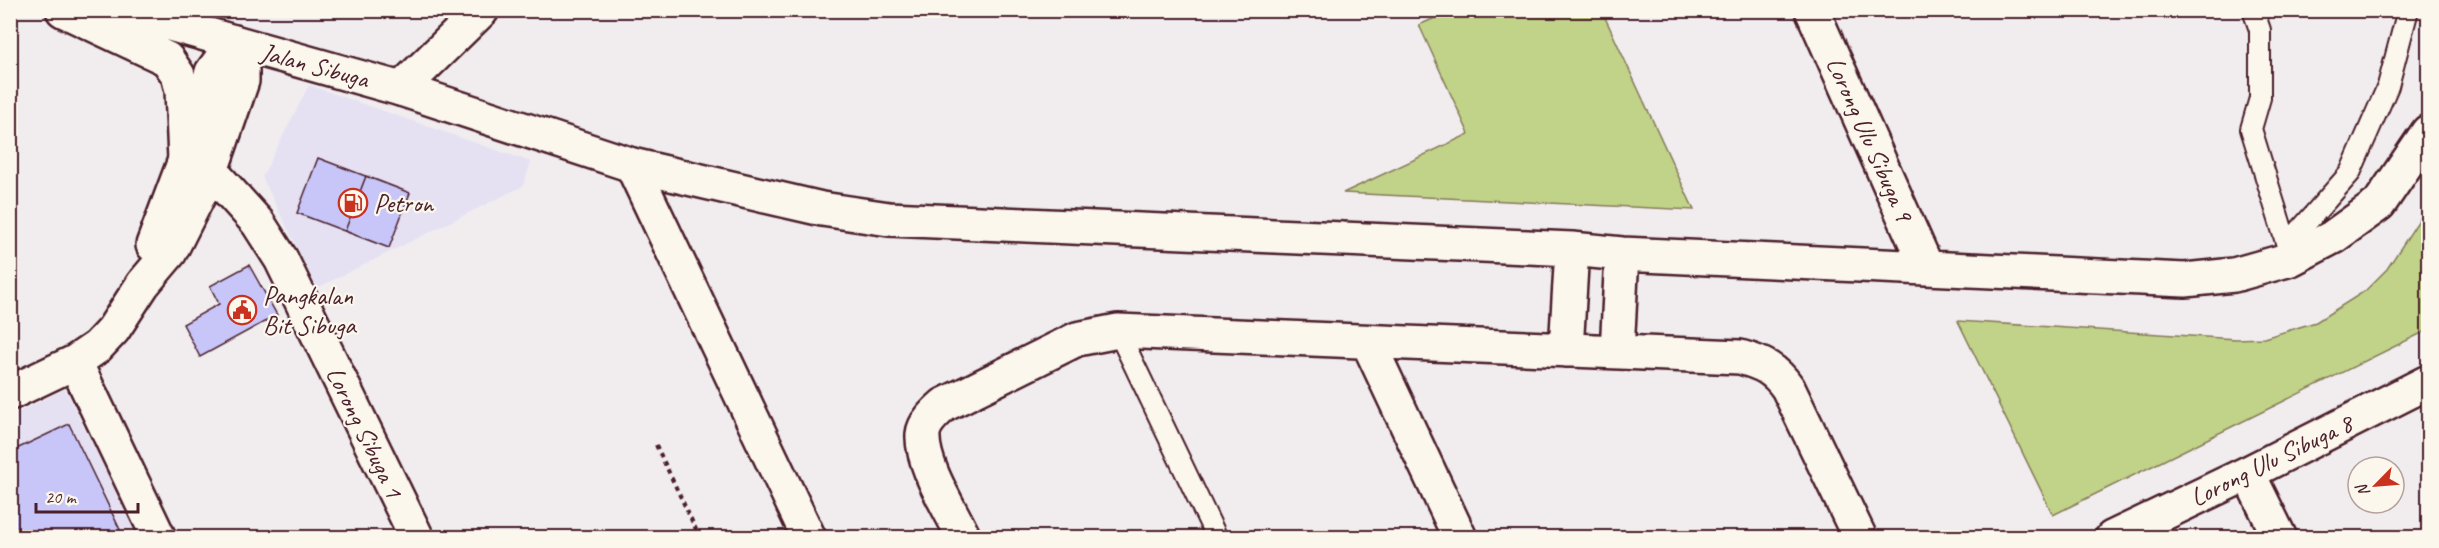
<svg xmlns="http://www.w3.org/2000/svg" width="2439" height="548" viewBox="0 0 2439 548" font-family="Caveat,sans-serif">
	<rect width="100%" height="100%" fill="#f1edef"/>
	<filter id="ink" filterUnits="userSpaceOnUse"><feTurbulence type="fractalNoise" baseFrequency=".0167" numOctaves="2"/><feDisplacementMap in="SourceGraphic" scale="12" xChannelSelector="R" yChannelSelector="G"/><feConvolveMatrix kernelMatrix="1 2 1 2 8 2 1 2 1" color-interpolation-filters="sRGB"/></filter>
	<g filter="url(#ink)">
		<!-- built -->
		<path fill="#e5e1f2" d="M309 85 531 162 523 186 317 288 262 177Z
			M65 389 138 537 11 538V416Z"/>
		<!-- green -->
		<path fill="#c1d388" stroke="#86795a" stroke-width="1.5" d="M1451 11H1602L1694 210 1343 193 1469 134 1419 25Z
			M2428 206V330L2053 515 1958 321 2236 339 2264 338 2316 322 2365 291 2387 269Z"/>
		<!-- building -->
		<path fill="#c8c6f9" stroke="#4a1f2b" stroke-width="1.5" d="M318 158 410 193 389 248 297 213Z
			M366 176 410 193 389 248 345 231Z
			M249 265 277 315 200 357 183 324 219 304 210 286Z
			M69 424 124 538H14L10 530V452Z"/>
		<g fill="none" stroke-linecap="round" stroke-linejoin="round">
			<!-- lane casing -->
			<g stroke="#4a1f2b" stroke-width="24">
				<path id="lane" d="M2253 10 2260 30V98L2251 129 2290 255
					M2287 245 2350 173 2388 86 2408 10
					M1118 331 1217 538"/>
			</g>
			<!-- street casing -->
			<g stroke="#4a1f2b" stroke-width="38">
				<path id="street" d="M1812 10 1927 268
					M401 89 482 10
					M185 160 211 171 258 223 281 259 417 538
					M632 165 822 209 889 219 1572 249 1622 254 2185 280 2234 275 2291 259 2333 237 2379 204 2428 132
					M153 245 185 160 212 72 234 42
					M1368 342 1460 538
					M1566 350 1572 249
					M1617 352 1622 254
					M75 362 159 538
					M10 393 75 362 97 347 113 330 143 284 170 252 211 171 242 81V70L234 42
					M2248 473 2280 538
					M964 538C951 510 921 465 923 434 924 423 936 412 944 405L1077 339 1118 331 1740 357C1762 363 1775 369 1788 388L1860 538
					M2112 538 2248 473 2428 382"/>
			</g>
			<!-- secondary casing -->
			<g stroke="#4a1f2b" stroke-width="38">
				<path id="secondary" d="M63 10 167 59 178 75 182 90 185 160
					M120 10 401 89 632 165 809 538"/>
			</g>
			<!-- path -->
			<path stroke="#4a1f2b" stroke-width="4" stroke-dasharray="4.5 4.5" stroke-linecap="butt" d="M656 445 700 538"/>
			<!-- lane -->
			<use href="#lane" stroke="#fbf7ec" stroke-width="20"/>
			<!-- street -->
			<use href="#street" stroke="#fbf7ec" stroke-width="33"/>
			<!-- secondary -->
			<use href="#secondary" stroke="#fbf7ec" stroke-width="33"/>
		</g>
	</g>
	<!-- icons -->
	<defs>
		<g id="fuel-ring" transform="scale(1.5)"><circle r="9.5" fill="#fbf7ec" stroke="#c8321e" stroke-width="1.5"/><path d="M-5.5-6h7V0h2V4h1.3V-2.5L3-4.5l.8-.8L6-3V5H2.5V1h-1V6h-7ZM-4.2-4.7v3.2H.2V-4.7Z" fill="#c8321e"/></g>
		<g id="civic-ring" transform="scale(1.5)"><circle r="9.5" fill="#fbf7ec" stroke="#c8321e" stroke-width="1.5"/><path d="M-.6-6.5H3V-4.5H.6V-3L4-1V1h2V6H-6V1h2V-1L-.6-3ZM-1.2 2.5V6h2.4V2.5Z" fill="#c8321e"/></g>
	</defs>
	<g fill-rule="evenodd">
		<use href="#fuel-ring" x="353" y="203"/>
		<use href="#civic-ring" x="242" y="310"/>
	</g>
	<g text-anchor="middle" stroke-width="4.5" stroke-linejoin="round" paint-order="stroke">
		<!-- street labels -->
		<g font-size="26" fill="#4a1f2b" stroke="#fbf7ec">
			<text transform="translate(315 65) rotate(15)" y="9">Jalan Sibuga</text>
			<text transform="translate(1870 139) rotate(66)" y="9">Lorong Ulu Sibuga 9</text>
			<text transform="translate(365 432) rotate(64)" y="9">Lorong Sibuga 1</text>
			<text transform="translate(2271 460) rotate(-26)" y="9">Lorong Ulu Sibuga 8</text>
		</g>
		<!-- poi labels -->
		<g font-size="26" fill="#4a1f2b" stroke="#fbf7ec" text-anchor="start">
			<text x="374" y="212">Petron</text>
			<text x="263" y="304">Pangkalan<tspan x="263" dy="30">Bit Sibuga</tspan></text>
		</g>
	</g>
	<!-- margin -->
	<rect width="2439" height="548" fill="none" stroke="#fbf7ec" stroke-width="36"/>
	<rect x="18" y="18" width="2403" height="512" fill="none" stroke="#4a1f2b" stroke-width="2" filter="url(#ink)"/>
	<!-- north arrow -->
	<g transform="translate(2376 485) rotate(245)"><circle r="28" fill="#fbf7ec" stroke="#b4a19f" stroke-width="1.5"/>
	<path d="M0-4.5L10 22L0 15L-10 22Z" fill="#c8321e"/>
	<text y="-9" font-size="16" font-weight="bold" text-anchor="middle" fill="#4a1f2b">N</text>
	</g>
	<!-- scale -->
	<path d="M36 503v9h102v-9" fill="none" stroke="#4a1f2b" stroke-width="3"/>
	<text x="45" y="503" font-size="18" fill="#4a1f2b" stroke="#fbf7ec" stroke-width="4.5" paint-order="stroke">20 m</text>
</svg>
